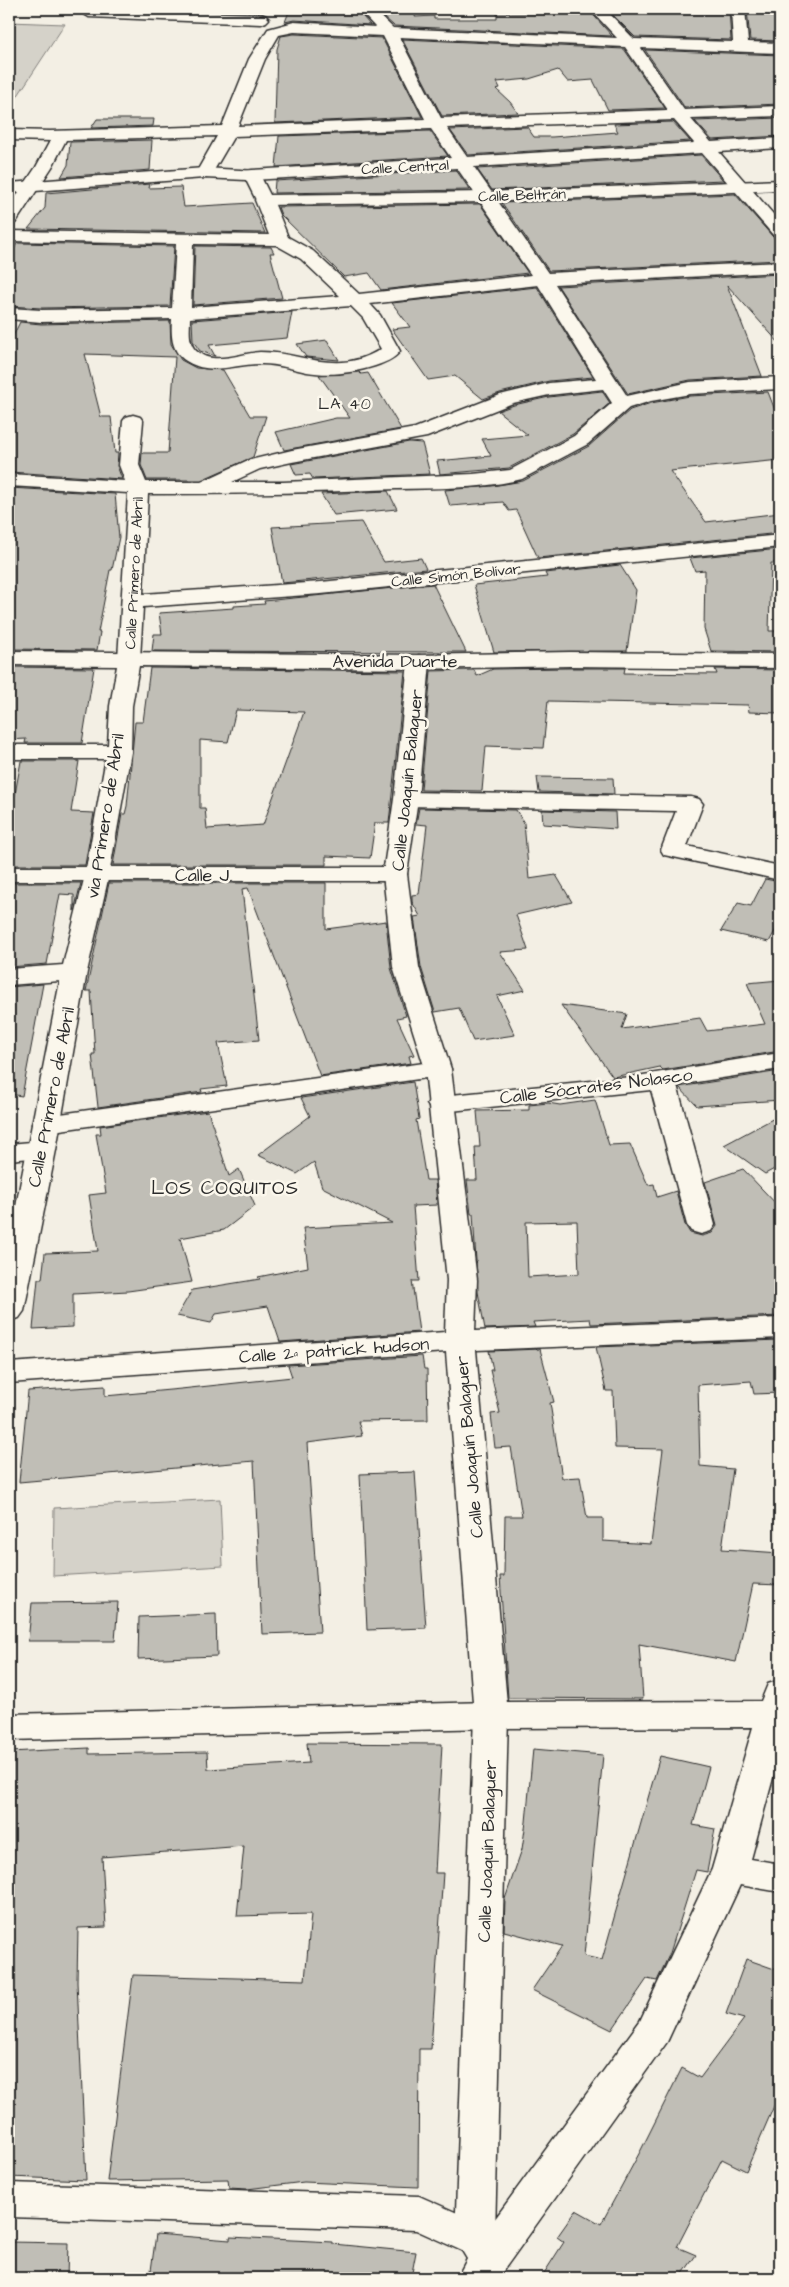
<svg xmlns="http://www.w3.org/2000/svg" width="789" height="2287" viewBox="0 0 789 2287" font-family="'Architects Daughter',sans-serif">
	<rect width="100%" height="100%" fill="#f3efe4"/>
	<filter id="ink" filterUnits="userSpaceOnUse"><feTurbulence type="fractalNoise" baseFrequency=".02" numOctaves="2"/><feDisplacementMap in="SourceGraphic" scale="10" xChannelSelector="R" yChannelSelector="G"/><feConvolveMatrix kernelMatrix="1 2 1 2 8 2 1 2 1" color-interpolation-filters="sRGB"/></filter>
	<g filter="url(#ink)">
		<!-- green -->
		<path fill="#d5d2c9" stroke="#807e7a" d="M9 22 65 24 13 103H9Z
			M220 1499 223 1566 53 1576 54 1508Z"/>
		<!-- building -->
		<path fill="#c0beb6" stroke="#2b2b2b" fill-rule="evenodd" d="M290 9H356L370 25 294 20 285 22Z
			M375 9H417L415 17 434 16V19H497V12L549 13 545 9H588L612 36 394 26Z
			M607 9H729L731 40 635 37Z
			M747 9H780V41L750 40Z
			M294 34 382 38 422 117 275 123 277 49 281 36Z
			M402 39 624 49 665 108 608 110 593 80 568 82 558 70 529 79 497 82 500 88 496 89 510 102 518 113 442 116Z
			M645 50 780 55V104L685 108Z
			M780 118V136L712 140 695 121Z
			M97 119H154L153 126 91 128Z
			M673 122 690 141 468 155 450 130 527 127 534 137H552L618 132 614 124Z
			M430 131 448 156 276 167 279 136Z
			M152 140 150 170 61 177 68 165 70 142Z
			M701 155 723 180 492 190 477 169Z
			M456 170 470 190 274 193 275 181Z
			M150 184 149 188 181 187 184 207 252 203 265 233 28 229 45 208 46 193Z
			M735 194 773 237 780 239V260L549 271 502 203Z
			M480 204 528 273 381 290 369 273 344 277 281 215 278 207Z
			M17 243 174 246 170 306 41 308 9 306V261Z
			M195 246 271 247 274 253H270L282 298 193 305Z
			M780 274V344L727 285 762 376 690 380 628 394 558 286Z
			M537 287 593 377 549 381 500 393 483 399 455 376 428 380 392 329 410 327 392 303Z
			M292 312 287 338 209 345 215 356 200 351 193 341 192 320Z
			M170 321 171 344 181 360 196 368 223 370 250 416H266L253 457 201 480H147L141 465 142 453H168L175 357 85 354 101 417H111L115 453H118L117 466 122 479 9 472V344L20 322 41 324Z
			M327 340 339 360 306 357 297 344Z
			M359 372 361 374 368 373 401 429 284 450 276 432 336 418H350L319 375Z
			M602 391 610 403 573 434 509 468 440 474 437 461 491 456 482 439 528 435 498 411 514 405 549 397Z
			M768 392 780 423V460L670 471 706 522 780 513V533L538 558 516 510 509 511 503 502 450 506 445 490 492 486 523 481 589 446 630 410 651 403 690 396Z
			M409 442 422 443 430 474 313 479 310 474 296 475 291 464Z
			M9 488 115 494 119 537 112 570H110L98 632H100L97 650 9 649Z
			M388 491 397 509 334 515 321 494Z
			M361 522 384 562 421 558 426 569 282 583 272 527Z
			M780 549V563H771L769 631H777L780 652 711 651 704 629 705 570 695 571 690 558Z
			M620 565 636 590 627 651 494 652 474 585 547 577 545 573Z
			M433 584 466 652 152 651 154 634H162L159 613 234 608V606L265 604 264 601Z
			M9 667 94 668 82 743H25L26 739 9 740Z
			M150 668 405 671 389 823H375L370 858 326 856V865H113L122 814H125L127 806 135 722H143ZM236 710 304 712 263 825 207 829 205 808H200V740L228 742Z
			M570 668H625L624 673 717 674 715 669 780 670V713L749 712 748 705 548 701 543 748 486 746 482 791 421 790 431 671 474 670 477 676 493 669Z
			M21 761H79L71 812 94 813 85 865H9V827Z
			M537 777 613 778 614 794 539 792Z
			M419 808 516 810 524 823 529 879 556 875 572 902 516 915 528 950 500 952 525 990 497 996 515 1035 473 1041 459 1008 435 1012 421 967 414 917 420 916 412 902V895L419 894 427 825 416 824Z
			M542 810 615 812 616 829 543 824Z
			M765 879 780 882V922L769 942 721 931 738 903 751 906Z
			M9 883H81L74 911V895L60 894 47 964 9 967Z
			M109 883H326V929L386 921 391 968 406 1016 397 1018 414 1055 409 1056 411 1063 320 1076 248 888 242 889 259 1040 218 1043 227 1086 201 1089 202 1092 98 1107 92 1054H95L91 991H86Z
			M780 980V1051L663 1070 660 1067 618 1076 613 1077 561 1005 627 1014 622 1029 700 1018 707 1031 765 1024 747 983Z
			M43 984 22 1096 9 1094V987Z
			M780 1071V1100L697 1106 679 1087Z
			M413 1082 419 1119 416 1120 426 1180H435L437 1205 413 1206 419 1281H412L419 1332 280 1342 268 1306 216 1314 211 1323 177 1316 192 1290 260 1279 258 1277 308 1267 303 1228 392 1223 322 1187 314 1162 297 1174 258 1155 310 1116 301 1098Z
			M595 1100 609 1145 630 1144 648 1185 654 1184 657 1197 676 1191 685 1225 690 1233 702 1236 712 1233 717 1226 705 1182 743 1169 780 1208V1316L591 1324 590 1319 533 1322 535 1327 485 1329 478 1292 473 1214H471L467 1180H477L475 1147H480L477 1111 529 1110V1105L548 1103 560 1105ZM577 1221 579 1274 528 1277 526 1222Z
			M208 1111 229 1176 239 1169 255 1206 224 1230 180 1238 192 1282 128 1291 73 1294V1327L33 1329 38 1279H42L45 1253 98 1251 89 1195 106 1193 96 1134H101L100 1126Z
			M780 1115V1166L765 1174 724 1145Z
			M780 1340V1393L754 1394 751 1381 698 1385 700 1466 733 1469 722 1549 780 1553V1585L753 1584 736 1662 639 1644 643 1699 508 1698 500 1576H504L505 1516H522L511 1447 495 1448 491 1414 500 1413 490 1370H493L489 1351 540 1349 554 1402 550 1403 562 1478 580 1477 587 1518H603V1541L651 1544 663 1449 615 1448 613 1391H606L596 1347Z
			M422 1356 424 1369H427L428 1420 358 1421 362 1436 307 1443 320 1632 262 1634 254 1461 19 1482 28 1391 105 1386V1396L181 1389 292 1377 288 1365Z
			M415 1472 426 1628 367 1630 360 1474Z
			M118 1602 115 1641H28L32 1603Z
			M216 1614 217 1656 138 1659 139 1617Z
			M307 1743 442 1744 435 1873H443L431 2049H419L418 2187 304 2182 247 2189 229 2188 228 2179 107 2181 133 1975 305 1980 311 1914 237 1916 244 1846 102 1857 106 1927 78 1928 77 1982 86 2180 9 2177V1752L89 1748V1754L207 1752 208 1769 309 1763Z
			M533 1749 603 1755 584 1956 602 1960 660 1756 709 1767 693 1825 715 1829 707 1872 696 1870 670 1953 657 1981 647 1979 612 2030 532 1990 562 1946 504 1931 505 1899 522 1849 526 1822Z
			M746 1959 780 1971V2092L746 2171 722 2159 677 2247 696 2255 680 2278H541L564 2242 557 2237 576 2210 601 2224 641 2150 682 2068 700 2078 744 2019 726 2014Z
			M156 2234 230 2240V2237L333 2242V2244L416 2252 411 2278H150Z
			M9 2242 68 2243 67 2278H9Z"/>
		<g fill="none" stroke-linecap="round" stroke-linejoin="round">
			<!-- pedestrian casing -->
			<g stroke="#2b2b2b" stroke-width="3">
				<path id="pedestrian" d="M406 792 691 797 699 799 703 804 687 846 780 866V880L664 855 661 850 676 811 406 806 398 804 394 799 398 794Z"/>
			</g>
			<!-- minor casing -->
			<g stroke="#2b2b2b" stroke-width="3">
				<path id="minor" d="M84 9 261 14 266 16 269 19 266 22 261 24 89 17 81 12Z
					M358 9H373L393 28 617 38 590 9H605L634 39 733 42 731 9H745L748 42 780 43V53L641 48 684 110 780 106V116L691 119 711 142 780 138V148L719 152 780 222V237L774 236 702 153 474 167 548 273 780 262V272L555 284 627 396 690 382 780 377V389L690 394 651 401 629 408 588 444 522 479C482 489 438 488 396 489 313 493 231 494 148 494L143 594 321 582 780 535V547L321 594 143 607 140 659 137 664 129 666 121 664 118 659 128 493 9 486V474L125 481 119 465 123 421 126 417 133 415 140 417 143 421 139 465 146 482H201L246 461 292 450 415 428 500 395 549 383 596 379 538 285 370 304 380 315 400 351C395 359 384 363 375 366 353 373 330 376 307 372 292 369 278 364 262 364 238 363 211 376 188 362 171 353 171 335 172 319L41 322 9 319V308L41 310 172 308 176 244 9 241V231L269 235 255 200 258 196H270L273 200 288 237 313 251 359 294 531 275 457 168 252 180 246 179 244 175 246 171 252 170 451 158 431 129 234 136 210 177H198L196 173 217 136 66 140 52 167 18 219 15 223 9 224V207L36 167 50 141 9 140V130L50 131 222 126 249 59 268 29 294 22 375 27ZM294 32 383 36 425 119 238 126 265 59 279 35ZM399 37 625 47 668 110 441 118ZM674 120 694 143 467 157 447 128ZM193 244 276 245 301 259 340 296 191 307ZM351 306 363 318 381 349C336 377 304 352 260 352 242 353 215 365 199 353 187 345 190 330 190 318ZM603 389 612 403 574 436 510 470 473 474 283 482H232L260 469 292 462 427 437 513 403 549 395Z
					M9 867H395L404 869 407 874 404 879 395 881H9Z
					M780 1053V1069L677 1085 715 1225 711 1231 701 1234 691 1231 687 1225 651 1090 441 1112 431 1110 427 1104 431 1098 441 1096 631 1077Z
					M438 1061 447 1063 451 1069 447 1075 46 1132 36 1130 32 1124 36 1118 46 1116Z
					M42 1141 52 1144 56 1150 52 1156 9 1160V1144Z
					M780 1680V1752L751 1859 780 1864V1892L740 1885 667 2042 503 2271 489 2276 475 2271 469 2258 471 2255 416 2230 9 2217V2183L419 2196 489 2227 640 2021 712 1869 753 1727 491 1728 9 1740V1714L491 1702 761 1701 768 1684Z"/>
			</g>
			<!-- secondary casing -->
			<g stroke="#2b2b2b" stroke-width="3">
				<path id="secondary" d="M204 168 258 171 270 195 485 192 780 180V190L485 202 264 205 258 204 246 180 204 178 9 193V183Z
					M419 655 427 657 430 662 418 799 407 874 419 967 451 1069 477 1280 475 1331 780 1318V1338L476 1350 508 1715 495 2234 504 2245 510 2258 499 2278H457L467 2259 455 2239 474 1715 446 1352 9 1383V1363L445 1332 447 1280 425 1069 393 967 383 874 394 799 408 662 411 657Z
					M119 745 127 747 131 752 109 875 87 972 56 1150 24 1311 19 1318 9 1321V1242L60 981 9 985V969L63 965 85 875 107 752 111 747Z"/>
			</g>
			<!-- primary casing -->
			<g stroke="#2b2b2b" stroke-width="3">
				<path id="primary" d="M9 651 419 655 570 652 780 654V668L570 666 419 669 139 666 132 706 131 752 127 757 119 759H9V745H108L110 706 117 666 9 665Z"/>
			</g>
			<!-- pedestrian -->
			<use href="#pedestrian" fill="#fbf7ec" fill-rule="evenodd"/>
			<!-- minor -->
			<use href="#minor" fill="#fbf7ec" fill-rule="evenodd"/>
			<!-- secondary -->
			<use href="#secondary" fill="#fbf7ec" fill-rule="evenodd"/>
			<!-- primary -->
			<use href="#primary" fill="#fbf7ec" fill-rule="evenodd"/>
		</g>
	</g>
	<g text-anchor="middle" stroke-width="5" stroke-linejoin="round" paint-order="stroke">
		<!-- far-street labels -->
		<g font-size="15" fill="#2b2b2b" stroke="#fbf7ec">
			<text transform="translate(405 167) rotate(-3)" y="5">Calle Central</text>
			<text transform="translate(522 195) rotate(-2)" y="5">Calle Beltrán</text>
			<text transform="translate(134 573) rotate(-87)" y="5">Calle Primero de Abril</text>
			<text transform="translate(456 575) rotate(-6)" y="5">Calle Simón Bolívar</text>
		</g>
		<!-- far-neighbourhood labels -->
		<g font-size="16" letter-spacing="1" fill="#2b2b2b" stroke="#fbf7ec">
			<text x="345" y="409">LA 40</text>
		</g>
		<!-- street labels -->
		<g font-size="18" fill="#2b2b2b" stroke="#fbf7ec">
			<text x="395" y="667">Avenida Duarte</text>
			<text transform="translate(407 780) rotate(-84)" y="6">Calle Joaquín Balaguer</text>
			<text transform="translate(105 816) rotate(-81)" y="6">via Primero de Abril</text>
			<text x="202" y="881">Calle J</text>
			<text transform="translate(596 1086) rotate(-7)" y="6">Calle Sócrates Nolasco</text>
			<text transform="translate(51 1097) rotate(-79)" y="6">Calle Primero de Abril</text>
			<text transform="translate(334 1350) rotate(-4)" y="6">Calle 2ª patrick hudson</text>
			<text transform="translate(469 1447) rotate(-95)" y="6">Calle Joaquín Balaguer</text>
			<text transform="translate(487 1851) rotate(-88)" y="6">Calle Joaquín Balaguer</text>
		</g>
		<!-- neighbourhood labels -->
		<g font-size="19" letter-spacing="1" fill="#2b2b2b" stroke="#fbf7ec">
			<text x="225" y="1194">LOS COQUITOS</text>
		</g>
	</g>
	<!-- margin -->
	<rect width="789" height="2287" fill="none" stroke="#fbf7ec" stroke-width="30"/>
	<rect x="15" y="15" width="759" height="2257" fill="none" stroke="#2b2b2b" stroke-width="2" filter="url(#ink)"/>
</svg>
